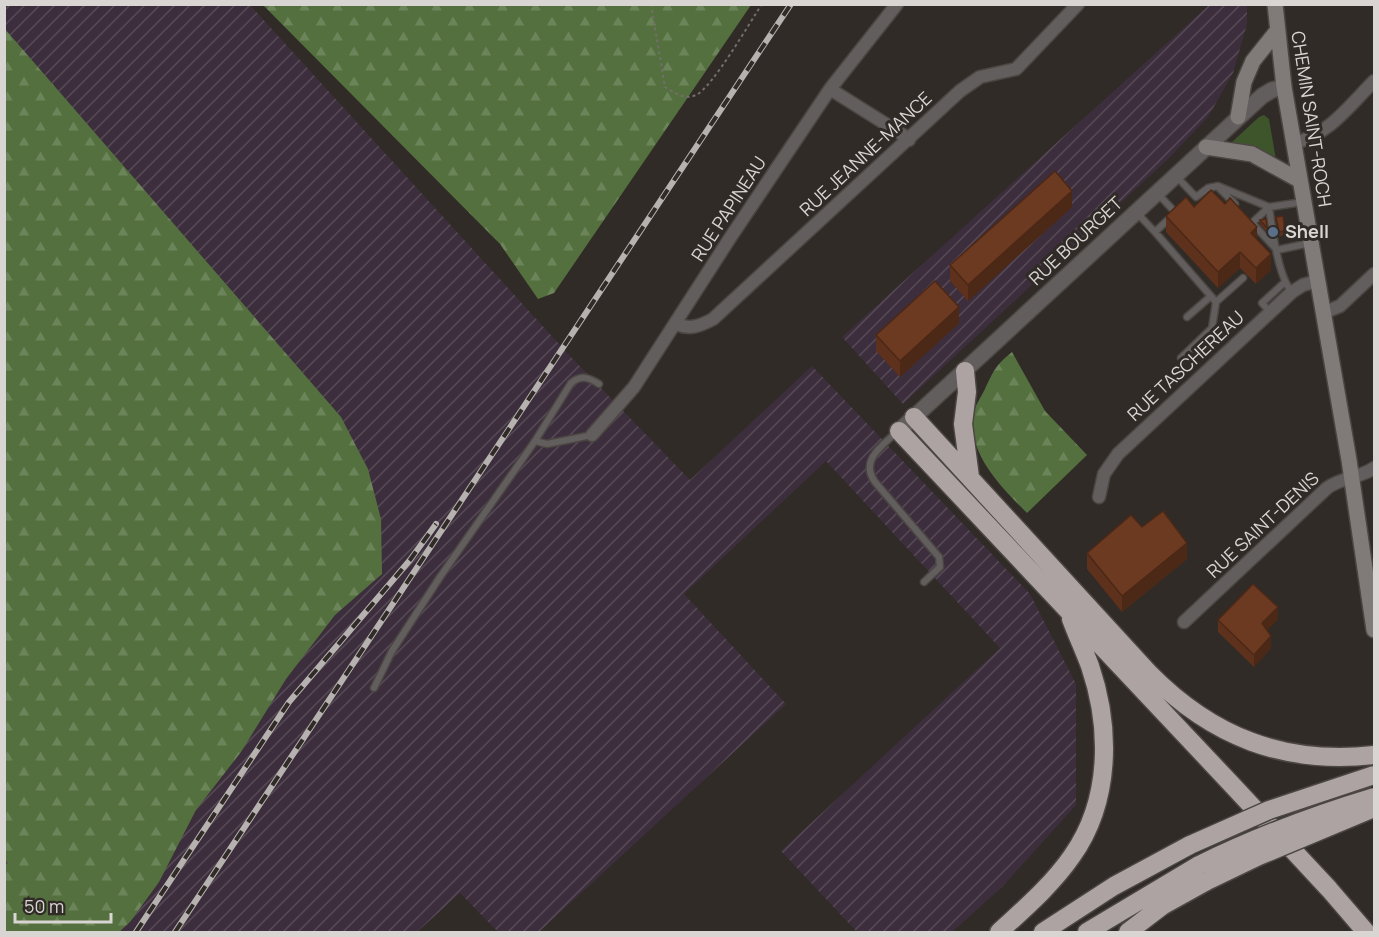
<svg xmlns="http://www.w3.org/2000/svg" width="1379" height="937" viewBox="0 0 1379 937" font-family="Manrope,sans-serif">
	<defs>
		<pattern id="industrial-furrows" width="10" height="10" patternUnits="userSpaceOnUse" patternTransform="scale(1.5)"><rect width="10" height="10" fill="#3c2e3c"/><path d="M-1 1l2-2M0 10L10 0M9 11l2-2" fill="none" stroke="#584b57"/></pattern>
		<pattern id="forest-firs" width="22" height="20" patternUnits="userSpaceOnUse" patternTransform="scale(1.5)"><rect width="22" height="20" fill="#54703e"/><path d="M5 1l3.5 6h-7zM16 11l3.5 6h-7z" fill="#6c8459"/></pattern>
	</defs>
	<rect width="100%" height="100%" fill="#302b27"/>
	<!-- industrial -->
	<path fill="url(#industrial-furrows)" d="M5 5H250L569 355 690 480 812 366 1030 594 1076 684V805L1002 887 952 932H857L781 851 1000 648 826 461 684 594 786 704 539 932H498L460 893 417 932H5Z
		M1209 5H1247V24L1233 73 1208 117 1168 159 903 404 842 337Z"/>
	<!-- green -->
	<path fill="#3e552b" d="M1264 115 1269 119 1276 160 1231 143 1259 117Z"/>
	<!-- forest -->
	<path fill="url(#forest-firs)" d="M263 5H751L554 293 538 299 500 244Z
		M5 29 341 417 368 469 381 519 382 574 335 615 286 679 241 752 196 810 159 882 130 922 119 932H5L4 866 8 863 4 860Z
		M1012 352 1045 411 1087 455 1027 513C1002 488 967 454 973 414 975 406 981 397 985 389 994 370 995 366 1012 352Z"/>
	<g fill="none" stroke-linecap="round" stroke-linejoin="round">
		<!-- service casing -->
		<g stroke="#4b4642" stroke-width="9">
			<path id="service" d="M1175 175 1196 197 1208 188 1218 186 1269 207C1272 228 1278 277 1292 292
				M1219 188 1235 204
				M1157 193 1176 213
				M1136 212 1155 232 1172 216
				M1252 223 1269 207 1303 202
				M1254 225 1277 250 1310 243
				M1155 232 1216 302 1243 278
				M1270 312 1262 303 1285 282
				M1187 317 1211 296
				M1181 358 1212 328 1216 302
				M898 431C883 445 859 460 875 482L939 557 940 567 924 582
				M535 441 547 444 592 435
				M374 688 392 651 440 577 535 441 571 383C581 375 588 377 599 384"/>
		</g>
		<!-- minor casing -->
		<g stroke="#4b4642" stroke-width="15">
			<path id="minor" d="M830 89 900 133 909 140
				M1293 143C1327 137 1351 104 1374 81
				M1323 313 1340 306 1374 274
				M676 324C690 330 700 326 713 319L960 91 980 77 1016 69 1078 4
				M592 435 634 387 730 238 830 89 897 4
				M1099 497 1104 474 1118 454 1292 292 1303 285 1317 281
				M1184 622 1327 488C1342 477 1360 478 1374 468"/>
		</g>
		<!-- tertiary casing -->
		<g stroke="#4b4642" stroke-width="18">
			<path id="tertiary" d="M899 431 1262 96 1272 90 1284 87"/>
		</g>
		<!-- secondary casing -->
		<g stroke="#4b4642" stroke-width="18">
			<path id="secondary" d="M1275 4 1284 87 1349 460 1374 630
				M1238 117 1244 82 1253 61 1277 31
				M1206 147 1252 154 1299 180"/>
		</g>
		<!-- motorway casing -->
		<g stroke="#4b4642" stroke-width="21">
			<path id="motorway" d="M965 371 967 392 963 424 970 477
				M914 417 1149 673C1212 737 1284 765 1374 755
				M899 431 1235 788 1329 889 1366 932
				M999 932C1024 909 1052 885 1072 856 1111 801 1111 728 1090 666 1084 650 1077 635 1071 619
				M1043 932 1114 886 1190 845
				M1087 932 1199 865
				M1128 932 1162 906 1207 881"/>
		</g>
		<!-- path -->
		<path stroke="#726e6a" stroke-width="2" stroke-dasharray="3 3" stroke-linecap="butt" d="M651 4 665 87C674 93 685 100 696 95 712 88 750 22 762 4"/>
		<!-- service -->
		<use href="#service" stroke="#625e5e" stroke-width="6"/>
		<!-- minor -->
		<use href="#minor" stroke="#625e5e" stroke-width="12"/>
		<!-- tertiary -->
		<use href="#tertiary" stroke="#625e5e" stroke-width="15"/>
		<!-- secondary -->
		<use href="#secondary" stroke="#807a79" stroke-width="15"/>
		<!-- motorway -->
		<use href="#motorway" stroke="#aca3a2" stroke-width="18"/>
		<!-- rail casing -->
		<g stroke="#b6b2af" stroke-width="6">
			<path id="rail" d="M136 932 289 702 410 560 436 524
				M175 932 791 4"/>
		</g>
		<!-- rail -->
		<use href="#rail" stroke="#302b27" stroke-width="4" stroke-dasharray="11" stroke-linecap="butt"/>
		<!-- motorway-bridge casing -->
		<g stroke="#4b4642" stroke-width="21" stroke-linecap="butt">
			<path id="motorway-bridge" d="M1190 845 1269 810 1374 775
				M1199 865C1256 837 1314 815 1374 797
				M1207 881 1259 856 1374 808"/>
		</g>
		<!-- motorway-bridge -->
		<use href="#motorway-bridge" stroke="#aca3a2" stroke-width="18"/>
	</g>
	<!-- wall -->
	<path fill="#5d311c" d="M1225 204 1257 239 1271 270 1256 284 1240 268 1218 288 1166 232V216L1194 207Z
		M1072 207 968 301 950 281V265Z
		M1276 217 1285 231V235L1279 236Z
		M1260 220 1267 228V232L1260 224Z
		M959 323 900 377 876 351V335Z
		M1142 527 1187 559 1122 612 1087 569V553Z
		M1278 619 1267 630 1271 648 1254 667 1218 632V620Z"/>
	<!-- shaded-wall -->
	<path fill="#4c2817" d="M1072 191V207L968 301V285Z
		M1257 227V243L1251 233Z
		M1240 252V268L1218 288V272Z
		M1271 254V270L1256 284V268Z
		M959 307V323L900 377V361Z
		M1187 543V559L1122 612V596Z
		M1278 607V619L1262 636V623Z
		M1271 636V648L1254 667V655Z"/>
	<!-- building -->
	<path fill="#6c3921" stroke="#4c2817" stroke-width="1.5" d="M1055 171 1072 191 968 285 950 265Z
		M1211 190 1225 204 1230 198 1257 227 1251 233 1271 254 1256 268 1240 252 1218 272 1166 216 1186 197 1194 207Z
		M1283 216 1285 231 1279 232 1276 217Z
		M1266 219 1267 228 1260 220Z
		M935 281 959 307 900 361 876 335Z
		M1163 511 1187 543 1122 596 1087 553 1131 515 1142 527Z
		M1253 584 1278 607 1262 623 1271 636 1254 655 1218 620Z"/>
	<!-- markers -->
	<circle fill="#5c6f8a" stroke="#302b27" stroke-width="2" cx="1273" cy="232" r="6"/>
	<g text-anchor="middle" stroke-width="6" stroke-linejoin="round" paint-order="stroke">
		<!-- street labels -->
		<g font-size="18" fill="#d9d5d2" stroke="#302b27">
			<text transform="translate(1311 119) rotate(81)" y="6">CHEMIN SAINT-ROCH</text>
			<text transform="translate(866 154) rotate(-43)" y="6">RUE JEANNE-MANCE</text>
			<text transform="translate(729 209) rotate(-57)" y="6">RUE PAPINEAU</text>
			<text transform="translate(1076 241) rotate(-43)" y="6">RUE BOURGET</text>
			<text transform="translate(1186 366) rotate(-43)" y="6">RUE TASCHEREAU</text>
			<text transform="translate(1263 525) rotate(-43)" y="6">RUE SAINT-DENIS</text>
		</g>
		<!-- poi labels -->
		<g font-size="18" font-weight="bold" fill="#d9d5d2" stroke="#302b27" text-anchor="start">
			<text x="1285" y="238">Shell</text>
		</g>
	</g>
	<!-- border -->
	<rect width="1379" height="937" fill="none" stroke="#d9d5d2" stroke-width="12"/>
	<!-- scale -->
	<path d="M15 913v9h96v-9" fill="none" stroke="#d9d5d2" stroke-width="3"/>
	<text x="24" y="913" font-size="18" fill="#d9d5d2" stroke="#302b27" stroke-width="4.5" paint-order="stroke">50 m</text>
</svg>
